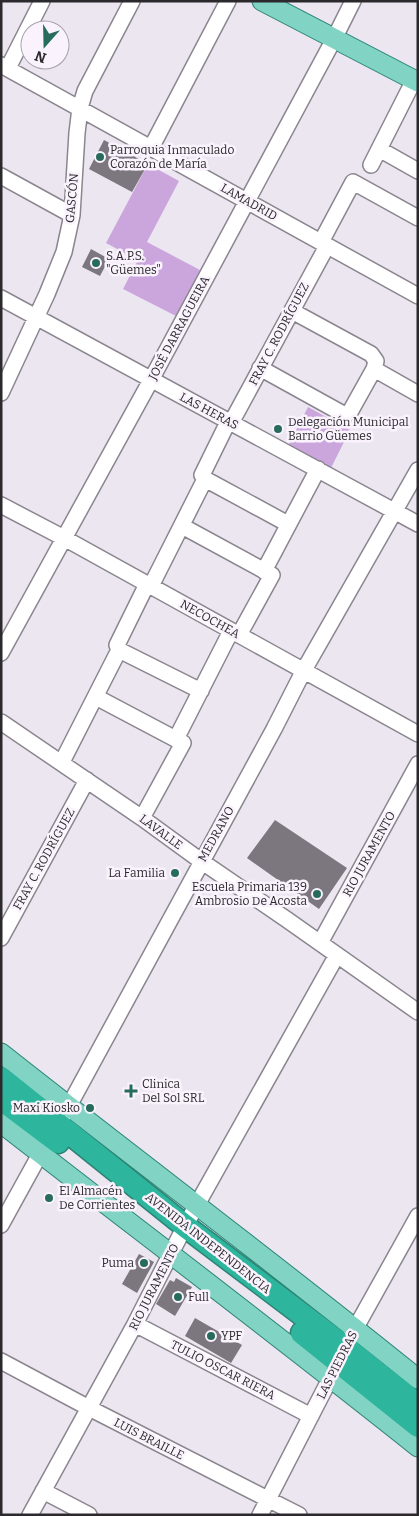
<svg xmlns="http://www.w3.org/2000/svg" width="419" height="1516" viewBox="0 0 419 1516" font-family="Bitter,serif">
	<rect width="100%" height="100%" fill="#ece6f0"/>
	<!-- green -->
	<path fill="#cba6dd" d="M148 164 179 181 147 242 200 270 176 316 123 289 138 260 106 243Z
		M308 407 350 430 330 470 287 448Z"/>
	<!-- building -->
	<path fill="#7c767f" d="M104 140 148 164 132 192 89 169Z
		M91 249 109 259 100 276 82 267Z
		M275 820 347 868 319 909 247 858Z
		M139 1254 154 1262 137 1293 122 1284Z
		M176 1278 192 1287 175 1316 156 1304 170 1280 174 1282Z
		M195 1318 242 1345 231 1363 185 1336Z"/>
	<g fill="none" stroke-linecap="round" stroke-linejoin="round">
		<!-- minor casing -->
		<g stroke="#8b858f" stroke-width="18">
			<path id="minor" d="M1 65 418 296
				M8 68 42 1
				M151 148 228 1
				M379 149 418 171
				M371 165 414 80
				M1 176 72 215
				M321 242 353 182 418 218
				M1 298 418 524
				M260 368 345 415 350 412 374 369 376 361 371 354 292 311
				M374 369 418 394
				M1 393 47 294 64 252 72 215 77 133 80 108 85 91 132 1
				M228 422 202 475 205 479 288 524
				M231 423 327 246
				M1 505 64 538 418 734
				M182 526 272 575 239 635
				M264 571 318 469
				M151 586 205 479
				M119 650 201 691
				M119 650 117 645 147 584
				M1 653 151 380 334 39 353 1
				M96 697 183 743 142 818
				M1 722 142 818 201 861 286 919 418 1012
				M176 739 231 631
				M62 762 119 650
				M1 938 87 780
				M320 943 418 764
				M64 1115 274 729 304 670 418 470
				M1 1225 45 1145
				M135 1324 311 1416
				M350 1338 418 1216
				M1 1361 89 1408 299 1515
				M43 1491 89 1515
				M30 1515 135 1324 185 1226 337 955
				M260 1515 335 1369"/>
		</g>
		<!-- major casing -->
		<g stroke="#2c8475" stroke-width="21">
			<path id="major" d="M262 1 418 82
				M1 1053C139 1162 281 1268 418 1379
				M1 1123C140 1231 280 1337 418 1447"/>
		</g>
		<!-- highway casing -->
		<g stroke="#2c8475" stroke-width="25">
			<path id="highway" d="M1 1078 185 1226 345 1347 418 1405
				M1 1099 58 1142
				M302 1333 418 1426"/>
		</g>
		<!-- minor -->
		<use href="#minor" stroke="#fff" stroke-width="15"/>
		<!-- major -->
		<use href="#major" stroke="#81d3c4" stroke-width="19"/>
		<!-- highway -->
		<use href="#highway" stroke="#2db59d" stroke-width="22"/>
	</g>
	<!-- markers -->
	<g fill="#276b5d" stroke="#faf3fd" stroke-width="2">
		<circle cx="100" cy="157" r="5"/>
		<circle cx="96" cy="263" r="5"/>
		<circle cx="278" cy="429" r="5"/>
		<circle cx="175" cy="873" r="5"/>
		<circle cx="317" cy="894" r="5"/>
		<path d="M128.5 1083.5h5v5h5v5h-5v5h-5v-5h-5v-5h5z"/>
		<circle cx="90" cy="1108" r="5"/>
		<circle cx="49" cy="1198" r="5"/>
		<circle cx="144" cy="1263" r="5"/>
		<circle cx="178" cy="1297" r="5"/>
		<circle cx="211" cy="1336" r="5"/>
	</g>
	<g text-anchor="middle" stroke-width="5" stroke-linejoin="round" paint-order="stroke">
		<!-- poi labels -->
		<g font-size="12" fill="#2b292c" stroke="#faf3fd" text-anchor="start">
			<text x="110" y="154">Parroquia Inmaculado<tspan x="110" dy="14">Corazón de María</tspan></text>
			<text x="106" y="260">S.A.P.S.<tspan x="106" dy="14">"Güemes"</tspan></text>
			<text x="288" y="426">Delegación Municipal<tspan x="288" dy="14">Barrio Güemes</tspan></text>
			<text x="165" y="877" text-anchor="end">La Familia</text>
			<text x="307" y="891" text-anchor="end">Escuela Primaria 139<tspan x="307" dy="14">Ambrosio De Acosta</tspan></text>
			<text x="142" y="1088">Clinica<tspan x="142" dy="14">Del Sol SRL</tspan></text>
			<text x="80" y="1112" text-anchor="end">Maxi Kiosko</text>
			<text x="59" y="1195">El Almacén<tspan x="59" dy="14">De Corrientes</tspan></text>
			<text x="134" y="1267" text-anchor="end">Puma</text>
			<text x="188" y="1301">Full</text>
			<text x="221" y="1340">YPF</text>
		</g>
		<!-- street labels -->
		<g font-size="12" fill="#2b292c" stroke="#faf3fd">
			<text transform="translate(72 198) rotate(-85)" y="4">GASCÓN</text>
			<text transform="translate(249 202) rotate(29)" y="4">LAMADRID</text>
			<text transform="translate(179 328) rotate(-62)" y="4">JOSÉ DARRAGUEIRA</text>
			<text transform="translate(279 334) rotate(-62)" y="4">FRAY C. RODRÍGUEZ</text>
			<text transform="translate(209 411) rotate(28)" y="4">LAS HERAS</text>
			<text transform="translate(210 619) rotate(29)" y="4">NECOCHEA</text>
			<text transform="translate(161 832) rotate(36)" y="4">LAVALLE</text>
			<text transform="translate(216 834) rotate(-61)" y="4">MEDRANO</text>
			<text transform="translate(369 854) rotate(-61)" y="4">RIO JURAMENTO</text>
			<text transform="translate(44 859) rotate(-61)" y="4">FRAY C. RODRÍGUEZ</text>
			<text transform="translate(208 1243) rotate(38)" y="4">AVENIDA INDEPENDENCIA</text>
			<text transform="translate(154 1287) rotate(-63)" y="4">RIO JURAMENTO</text>
			<text transform="translate(337 1365) rotate(-63)" y="4">LAS PIEDRAS</text>
			<text transform="translate(223 1370) rotate(27)" y="4">TULIO OSCAR RIERA</text>
			<text transform="translate(149 1439) rotate(27)" y="4">LUIS BRAILLE</text>
		</g>
	</g>
	<!-- border -->
	<rect width="419" height="1516" fill="none" stroke="#2b292c" stroke-width="5"/>
	<!-- north arrow -->
	<g transform="translate(45 45) rotate(200)"><circle r="24" fill="#faf3fd" stroke="#a7a2a9"/>
	<path d="M0-4L9 19L0 12L-9 19Z" fill="#276b5d"/>
	<text y="-8" font-size="14" font-weight="bold" text-anchor="middle" fill="#2b292c">N</text>
	</g>
</svg>
